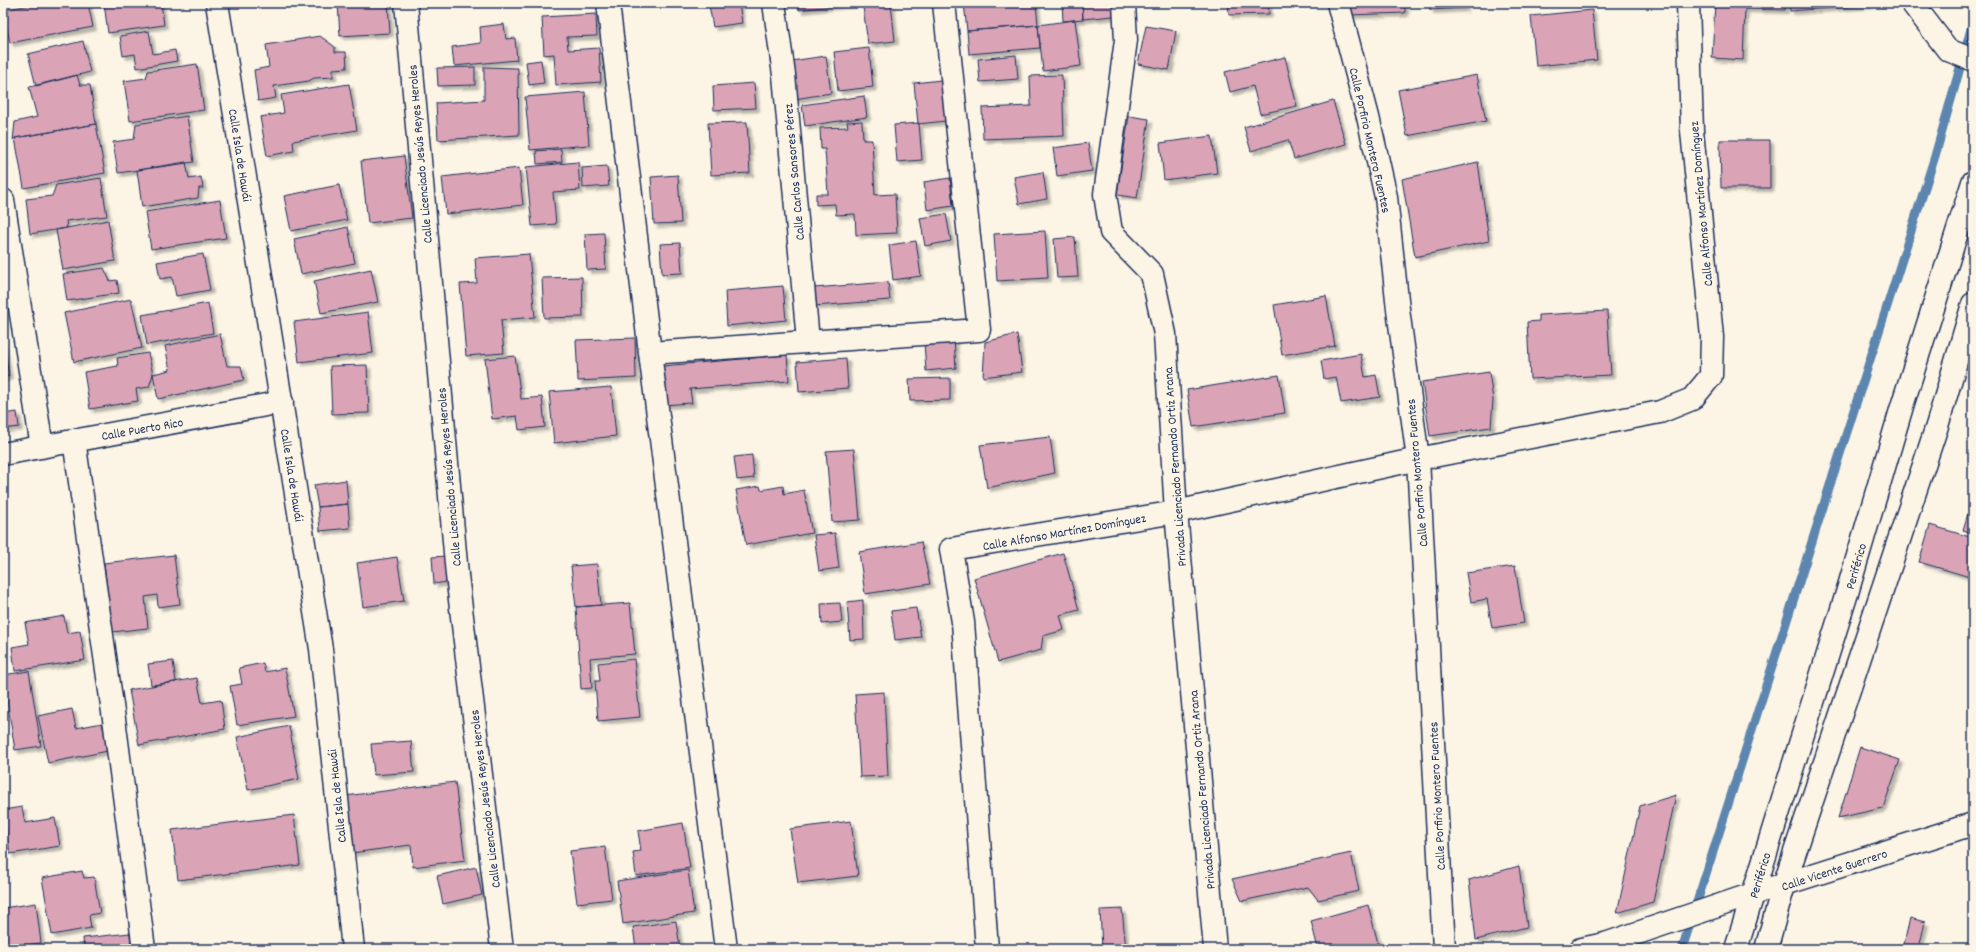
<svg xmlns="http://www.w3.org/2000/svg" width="1976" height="952" viewBox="0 0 1976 952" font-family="Dekko,sans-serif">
	<defs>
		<filter id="shadow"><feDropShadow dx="3.5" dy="3.5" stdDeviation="1" flood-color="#0004"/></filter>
	</defs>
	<rect width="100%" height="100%" fill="#fcf5e5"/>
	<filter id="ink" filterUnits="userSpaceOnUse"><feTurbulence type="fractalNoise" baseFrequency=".025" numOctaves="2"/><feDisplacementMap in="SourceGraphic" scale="8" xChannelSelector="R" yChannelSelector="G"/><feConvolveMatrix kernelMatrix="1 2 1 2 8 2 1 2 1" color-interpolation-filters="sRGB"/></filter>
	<g filter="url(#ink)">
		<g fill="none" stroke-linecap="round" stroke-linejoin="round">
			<!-- stream -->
			<path stroke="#5c86b0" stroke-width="9" d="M1682 949 1935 156 1973 22"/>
		</g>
		<!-- building -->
		<path fill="#daa3b6" stroke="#1b2f5e" filter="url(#shadow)" d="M40 3H88L93 27 10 43 3 10Z
			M104 3H161L164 25 108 33Z
			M338 3H388L390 33 340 36Z
			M725 3H739L742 23 713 27 709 5Z
			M798 3H858L799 10Z
			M964 3H1036L1038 25 967 31Z
			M1062 3H1082L1083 19 1063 21Z
			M1082 3H1112L1113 16 1083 19Z
			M1228 3H1268L1269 14 1229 15Z
			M1348 3H1405V13L1349 15Z
			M1430 3H1465V8L1430 10Z
			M1715 3H1786L1785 10 1745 9 1743 60 1712 58Z
			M1789 3H1869V5L1790 11Z
			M891 4 895 41 868 44 863 7Z
			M1592 10 1597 60 1536 66 1531 16Z
			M596 14 597 36 567 37 568 50 599 48 601 82 556 85 554 54 544 55 542 17Z
			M1075 20 1081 66 1043 71 1038 25Z
			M504 24 506 39 515 38 517 60 454 66 452 47 481 43 480 27Z
			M1038 25 1040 48 969 54 967 31Z
			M1146 26 1176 31 1169 70 1138 64Z
			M149 31 153 54 175 50 177 61 137 68 135 54 123 56 120 36Z
			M320 36 335 47V52H346L347 68 333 69V77L314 78 309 81 274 86 276 98 258 101 254 70 269 67 266 45Z
			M83 41 90 72 36 86 28 54Z
			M869 48 873 87 838 91 834 52Z
			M1016 55 1018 79 980 82 978 59Z
			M826 56 831 93 795 99 791 61Z
			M1285 57 1297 106 1260 114 1253 86 1230 92 1225 72Z
			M541 60 544 83 529 85 526 62Z
			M197 64 204 110 130 121 124 81 146 78 148 71Z
			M475 67V85L438 86 437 68Z
			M484 67 518 68 519 135 438 140 436 103 484 100Z
			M77 75 80 85H90L96 124 15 138 13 140 15 122 37 117 29 87Z
			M1062 75 1064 136 983 139 982 108 1031 106 1030 76Z
			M1477 75 1486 121 1407 136 1398 90Z
			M941 80 946 121 918 124 914 83Z
			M754 83 756 108 714 110 713 86Z
			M349 84 357 130 293 141 294 151 267 156 260 117 284 113 281 95Z
			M585 92 589 145 530 150 525 97Z
			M864 96 867 117 805 126 802 105Z
			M1333 101 1346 144 1294 159 1288 140 1251 151 1244 127Z
			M187 116 194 162 118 173 113 142 134 139 136 124Z
			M1129 116 1149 119 1137 198 1117 195Z
			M862 121 863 140H872L875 195 895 194 897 233 856 235 855 214 836 215 835 204 816 205V194H828L825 149H821L820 128 848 127 847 122Z
			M747 122 750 173 711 175 708 123Z
			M919 123 922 160 897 162 894 125Z
			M96 124 105 173 24 188 15 138Z
			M1212 136 1217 173 1164 180 1160 143Z
			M1720 140H1770V188H1721Z
			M1088 143 1092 171 1057 176 1053 148Z
			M561 149 562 162 537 164 536 151Z
			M404 156 412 218 368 223 361 161Z
			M186 162 189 179 201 177 203 188H199L198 198 142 207 137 170Z
			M578 162 580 190 553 192 556 224 532 226 526 167Z
			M1478 162 1489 241 1415 257 1402 179Z
			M607 166 609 186 583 188 582 168Z
			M519 168 523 205 446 214 442 177Z
			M1043 172 1047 199 1019 204 1014 177Z
			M678 175 681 223 654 224 651 177Z
			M101 178 107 216 66 221 67 228 30 234 26 199 52 196 56 185Z
			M950 178 953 206 927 210 924 182Z
			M339 185 347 220 291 231 284 196Z
			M220 200 226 238 151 249 145 212Z
			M946 214 951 241 925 246 920 218Z
			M108 220 115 261 63 270 56 230Z
			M348 227 355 263 301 274 294 239Z
			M1045 231 1048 278 997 281 994 234Z
			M604 233 606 269 587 270 585 234Z
			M1075 237 1078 277 1057 278 1054 239Z
			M916 241 921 276 893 280 889 245Z
			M680 243 682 273 662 274 660 244Z
			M203 254 210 290 176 296 172 277 160 279 157 262Z
			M529 254 535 317 501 320 504 353 466 356 460 284 477 283 475 258Z
			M104 268 110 281 117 280 119 293 67 301 63 274Z
			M371 269 378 302 321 313 314 281Z
			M582 277 583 317 544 318 542 278Z
			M888 282 890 300 815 306 814 288Z
			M783 286 786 320 727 326 725 291Z
			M1326 296 1335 346 1282 355 1274 305Z
			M131 299 142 348 74 362 64 313Z
			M208 303 213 333 147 345 142 315Z
			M1607 311 1611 375 1530 379 1527 322 1539 321V315Z
			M368 312 373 353 299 362 294 322Z
			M220 334 227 366H241L244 380 158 399 153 374 170 370 165 346Z
			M1017 334 1022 372 983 377 985 342Z
			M635 338 636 378 578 381 576 340Z
			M954 339 956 368 926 371 924 342Z
			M3 342 9 376 3 378Z
			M148 353 153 374 149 387 136 389 138 401 90 409 84 372 118 366 117 358Z
			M1361 354 1365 377 1376 375 1380 397 1341 403 1336 377 1324 379 1321 361Z
			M787 355 789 381 690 389 692 403 663 405V366Z
			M515 356 521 399 542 397 545 427 519 430 517 416 492 419 485 359Z
			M846 358 848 388 799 392 797 362Z
			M367 365 369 413 332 414 330 366Z
			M1489 372 1493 400 1491 427 1430 436 1422 382Z
			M1279 375 1285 413 1193 427 1187 390Z
			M950 378V400L910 401 909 379Z
			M611 387 616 436 554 443 549 392Z
			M17 412 19 427 3 429V414Z
			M1050 437 1055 473 987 488 980 445Z
			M854 449 860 520 832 522 826 451Z
			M752 455 754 478 737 480 734 457Z
			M346 480 348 504 318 507 314 485Z
			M760 486 761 490 783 486 784 494 804 490 812 533 746 545 736 490Z
			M1973 497V533L1963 530Z
			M348 504 350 528 320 531 318 507Z
			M1930 525 1973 538V578L1919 562Z
			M835 533 839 568 819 571 814 535Z
			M921 542 930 584 865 594 859 552Z
			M1063 553 1079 610 1060 615 1064 630 1043 636 1041 650 998 662 974 578Z
			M174 555 180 604 158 607 157 595 145 597 148 628 112 632 104 563Z
			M446 556 447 582 434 584 432 557Z
			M397 557 404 601 363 607 357 563Z
			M597 564 601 605 576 607 571 566Z
			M1515 566 1524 623 1492 628 1487 599 1471 602 1466 573Z
			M863 600 864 639 850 640 847 602Z
			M630 603 635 654 590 658 592 688 581 689 576 607Z
			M840 603 842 622 822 624 821 604Z
			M916 608 921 637 895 640 891 611Z
			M64 616 67 633 80 631 85 660 15 671 12 647 29 644 25 623Z
			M634 659 640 717 598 721 595 681H600L598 663Z
			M173 661 176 682 151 685 148 664Z
			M263 663 265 672 285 668 294 716 237 725 230 686 242 684 239 668Z
			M29 671 41 746 15 750 3 675Z
			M197 678 202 703 221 700 225 729 139 745 129 690Z
			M884 692 888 776 860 777 855 694Z
			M72 709 76 728 102 723 108 751 48 763 38 716Z
			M289 726 299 779 248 790 237 737Z
			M411 741 414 772 374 775 371 744Z
			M1860 747 1900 760 1883 808 1838 818Z
			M455 782 465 860 413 867 411 845 352 853 345 796Z
			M1676 795 1653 902 1617 913 1640 806Z
			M22 807 25 823 55 818 60 846 10 854 3 810Z
			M294 815 300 865 178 880 172 830Z
			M851 821 858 876 798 883 790 829Z
			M683 823 690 868 636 876 633 852 641 851 638 831Z
			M605 847 612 899 577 903 570 851Z
			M1351 853 1359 891 1318 900 1308 887 1242 901 1232 879Z
			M1519 866 1527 927 1476 940 1469 880Z
			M476 867 482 895 443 904 437 876Z
			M688 870 694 913 623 924 617 881Z
			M82 871 84 878 94 877 100 913 89 915 91 928 52 935 42 878Z
			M36 903 41 943 3 948V908Z
			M1368 905 1379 947 1372 949H1318L1311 921Z
			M1122 909 1126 949H1102L1100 910Z
			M1910 918 1925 922 1919 948 1904 944Z
			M676 921 680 947 663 949H636L633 927Z
			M130 933 131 949H84L83 938Z"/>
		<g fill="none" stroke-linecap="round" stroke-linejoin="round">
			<!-- street casing -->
			<g stroke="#1b2f5e" stroke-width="25">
				<path id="street" d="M217 3 321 649 353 949
					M406 3 457 575 502 949
					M608 3 650 353 726 949
					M774 3 784 75 808 341
					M1124 3 1126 40 1105 194 1111 232 1152 274 1165 334 1176 512 1215 949
					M1338 3 1368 117 1386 197 1398 309 1418 459 1444 949
					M1912 3 1948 50 1973 60
					M3 200 42 447
					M650 353 979 330 944 3
					M74 440 115 726 144 949
					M3 454 282 402
					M987 949 963 622 951 549 1176 512 1418 459 1660 412 1692 399 1711 376 1712 337 1692 131 1688 3
					M1581 949 1605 944 1753 894 1973 824"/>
			</g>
			<!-- secondary casing -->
			<g stroke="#1b2f5e" stroke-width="25">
				<path id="secondary" d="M1736 949 1847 593 1903 403 1973 182
					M1766 949 1784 885 1937 426 1973 304"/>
			</g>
			<!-- street -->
			<use href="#street" stroke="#fcf5e5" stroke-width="22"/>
			<!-- secondary -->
			<use href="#secondary" stroke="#fcf5e5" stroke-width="22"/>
		</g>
	</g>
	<g text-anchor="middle" stroke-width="3.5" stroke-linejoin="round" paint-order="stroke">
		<!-- street labels -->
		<g font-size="13" fill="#1b2f5e" stroke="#fcf5e5">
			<text transform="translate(1371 140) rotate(77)" y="5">Calle Porfirio Montero Fuentes</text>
			<text transform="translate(419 154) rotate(-95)" y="5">Calle Licenciado Jesús Reyes Heroles</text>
			<text transform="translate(241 155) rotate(81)" y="5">Calle Isla de Hawái</text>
			<text transform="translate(793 172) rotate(-95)" y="5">Calle Carlos Sansores Pérez</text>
			<text transform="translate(1700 204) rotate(-95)" y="5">Calle Alfonso Martínez Domínguez</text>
			<text transform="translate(142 428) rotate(-10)" y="5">Calle Puerto Rico</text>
			<text transform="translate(1174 467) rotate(-94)" y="5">Privada Licenciado Fernando Ortiz Arana</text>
			<text transform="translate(1416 473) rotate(-95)" y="5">Calle Porfirio Montero Fuentes</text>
			<text transform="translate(293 475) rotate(81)" y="5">Calle Isla de Hawái</text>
			<text transform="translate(448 477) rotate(-95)" y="5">Calle Licenciado Jesús Reyes Heroles</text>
			<text transform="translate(1064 531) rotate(-10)" y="5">Calle Alfonso Martínez Domínguez</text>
			<text transform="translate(1855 566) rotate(-74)" y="5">Periférico</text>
			<text transform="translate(1201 790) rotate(-95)" y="5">Privada Licenciado Fernando Ortiz Arana</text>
			<text transform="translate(336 796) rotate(-96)" y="5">Calle Isla de Hawái</text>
			<text transform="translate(1436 796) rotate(-93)" y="5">Calle Porfirio Montero Fuentes</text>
			<text transform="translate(484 799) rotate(-97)" y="5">Calle Licenciado Jesús Reyes Heroles</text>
			<text transform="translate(1834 869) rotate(-18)" y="5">Calle Vicente Guerrero</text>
			<text transform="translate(1759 875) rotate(-73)" y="5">Periférico</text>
		</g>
	</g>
	<!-- margin -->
	<rect width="1976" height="952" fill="none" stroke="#fcf5e5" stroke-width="16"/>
	<rect x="8" y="8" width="1960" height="936" fill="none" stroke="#1b2f5e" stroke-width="1.5" filter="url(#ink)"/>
</svg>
